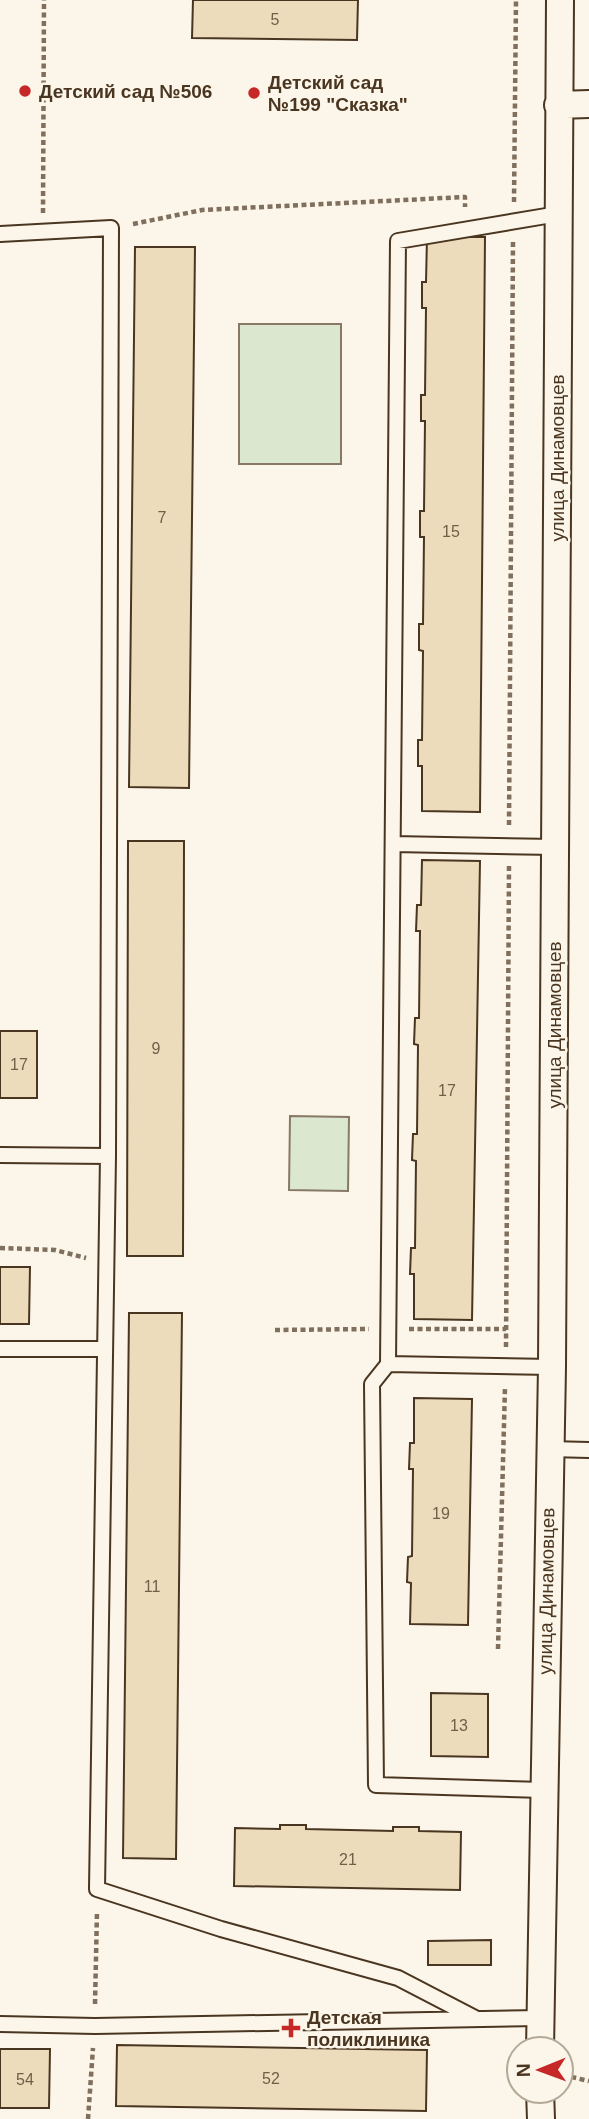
<svg xmlns="http://www.w3.org/2000/svg" width="589" height="2119" viewBox="0 0 589 2119" font-family="Helvetica,sans-serif">
	<rect width="100%" height="100%" fill="#fbf6e9"/>
	<!-- green -->
	<path fill="#dce7d0" stroke="#887966" stroke-width="2" d="M239 324H341V464H239Z
		M290 1116 349 1117 348 1191 289 1190Z"/>
	<!-- building -->
	<path fill="#ecdcbc" stroke="#4a3520" stroke-width="2" d="M193 0H358L357 40 192 38Z
		M427 237H485L480 812 422 811V766H418V740H422L423 651 419 650V624H423L424 537H420V511H424L425 421H421V395H425L426 308H422V282H426Z
		M135 247H195L189 788 129 787Z
		M128 841H184L183 1256H127Z
		M422 860 480 861 472 1320 414 1319V1274H410L411 1248H415L416 1161 412 1160 413 1134H417L418 1045 414 1044 415 1018H419L420 931H416L417 905H421Z
		M0 1031H37V1098H0Z
		M0 1267H30L29 1324H0Z
		M129 1313H182L176 1859 123 1858Z
		M414 1398 472 1399 468 1625 410 1624 411 1583 407 1582 408 1557 412 1556 413 1469H409L410 1443H414Z
		M431 1693 488 1694V1757L431 1756Z
		M280 1825H306V1829L393 1831V1827H419V1831L461 1832 460 1890 234 1886 235 1828 280 1829Z
		M491 1940V1965H428V1941Z
		M117 2045 427 2050 426 2111 116 2106Z
		M0 2049H50L49 2108H0Z"/>
	<g fill="none" stroke-linecap="round" stroke-linejoin="round">
		<!-- service casing -->
		<g stroke="#4a3520" stroke-width="18">
			<path id="service" d="M0 234 111 228 108 1156 0 1155
				M393 844 555 847
				M108 1156 97 1889 221 1929 398 1978 475 2018
				M0 1349H103
				M388 1364 372 1384 376 1785 543 1790
				M552 1367 388 1364 398 241 558 214
				M549 1449 589 1450
				M0 2024 95 2026 540 2018"/>
		</g>
		<!-- minor casing -->
		<g stroke="#4a3520" stroke-width="30">
			<path id="minor" d="M558 105 589 104
				M540 2049 552 1367 560 0
				M540 2091 541 2119"/>
		</g>
		<!-- path -->
		<path stroke="#7f6f5c" stroke-width="4.5" stroke-dasharray="5 3.5" stroke-linecap="butt" d="M514 202 516 0
			M43 213 44 0
			M133 224 202 210 465 197V207
			M509 825 513 242
			M0 1248 55 1250 86 1258
			M409 1329H506
			M275 1330 369 1329
			M506 1347 509 865
			M498 1649 505 1387
			M95 2004 97 1911
			M563 2075 589 2081
			M88 2119 93 2048"/>
		<!-- service -->
		<use href="#service" stroke="#fbf6e9" stroke-width="14"/>
		<!-- minor -->
		<use href="#minor" stroke="#fbf6e9" stroke-width="26"/>
	</g>
	<!-- markers -->
	<g fill="#c62828" stroke="#fbf6e9" stroke-width="2.5">
		<circle cx="25" cy="91" r="7"/>
		<circle cx="254" cy="93" r="7"/>
		<path d="M287.5 2017.5h7v7h7v7h-7v7h-7v-7h-7v-7h7z"/>
	</g>
	<g text-anchor="middle" stroke-width="5" stroke-linejoin="round" paint-order="stroke">
		<!-- number labels -->
		<g font-size="16" fill="#725f47">
			<text x="275" y="25">5</text>
			<text x="162" y="523">7</text>
			<text x="451" y="537">15</text>
			<text x="156" y="1054">9</text>
			<text x="19" y="1070">17</text>
			<text x="447" y="1096">17</text>
			<text x="441" y="1519">19</text>
			<text x="152" y="1592">11</text>
			<text x="459" y="1731">13</text>
			<text x="348" y="1865">21</text>
			<text x="271" y="2084">52</text>
			<text x="25" y="2085">54</text>
		</g>
		<!-- poi labels -->
		<g font-size="19" font-weight="bold" fill="#4a3520" stroke="#fbf6e9" text-anchor="start">
			<text x="268" y="89">Детский сад<tspan x="268" dy="22">№199 "Сказка"</tspan></text>
			<text x="39" y="98">Детский сад №506</text>
			<text x="307" y="2024">Детская<tspan x="307" dy="22">поликлиника</tspan></text>
		</g>
		<!-- street labels -->
		<g font-size="19" fill="#4a3520" stroke="#fbf6e9">
			<text transform="translate(557 458) rotate(-90)" y="7">улица Динамовцев</text>
			<text transform="translate(554 1025) rotate(-90)" y="7">улица Динамовцев</text>
			<text transform="translate(546 1591) rotate(-89)" y="7">улица Динамовцев</text>
		</g>
	</g>
	<!-- north arrow -->
	<g transform="translate(540 2070) rotate(269)"><circle r="33" fill="#fbf6e9" stroke="#b4a999" stroke-width="2"/>
	<path d="M0-5L12 26L0 18L-12 26Z" fill="#c62828"/>
	<text y="-10" font-size="19" font-weight="bold" text-anchor="middle" fill="#4a3520">N</text>
	</g>
</svg>
